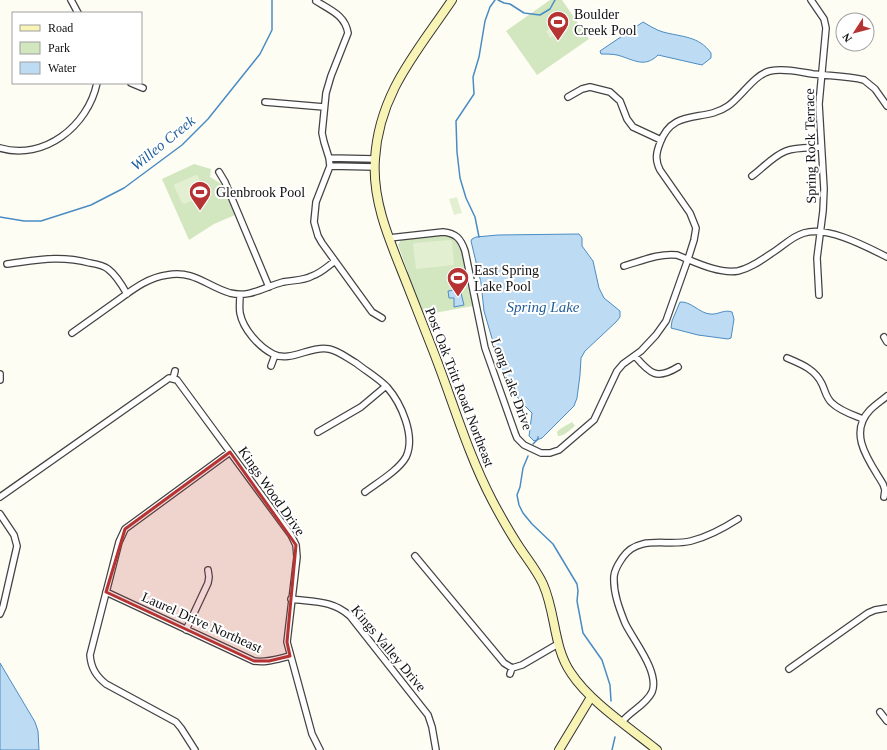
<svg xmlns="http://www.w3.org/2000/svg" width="887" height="750" viewBox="0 0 887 750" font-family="Georgia,serif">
	<rect width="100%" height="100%" fill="#fefdf4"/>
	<!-- green -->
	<path fill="#d2e7c0" d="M550 0H562L589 39 537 75 506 31Z
		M194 164 211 169 210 177 220 183 222 185 235 215 214 224 189 240 162 179Z
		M448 235 455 240 461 249 473 306 423 315C414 292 407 268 398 245L401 240Z
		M572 422 575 426C570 430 564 436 558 436L557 432 560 429Z"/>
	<!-- pitch -->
	<path fill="#e3efd1" d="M561 22 565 30 550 38 546 31Z
		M196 175 198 176 205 194 203 196 184 204 182 203 174 186 175 184Z
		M457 197 462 213 454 215 449 199Z
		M450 240 452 241 454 265 416 269 413 244 415 243Z"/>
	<!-- water -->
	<path fill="#bddbf2" stroke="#4a8cc3" d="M643 22C650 26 656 30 663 32 682 37 699 36 711 53V58L702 65 658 55C644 69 633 59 617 55 612 54 606 54 601 54L600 51Z
		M579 234 582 238V246L593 261 599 288 604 298 620 311V317L616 322 585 351 581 358 580 375 577 398 574 406 542 438 534 441 529 436 532 413 522 403 512 390 498 359 484 311 481 283 471 241 472 239 476 237 498 235Z
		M460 289 464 305 454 307V298H449L448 291Z
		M680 302C691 301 699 313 710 314 718 315 724 309 732 312L734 319 731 338 728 339 698 335 671 328 672 321Z
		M0 663 35 722 38 731 39 750H0Z"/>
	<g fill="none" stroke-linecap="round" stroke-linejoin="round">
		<!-- stream -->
		<path stroke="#4a8cc3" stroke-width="1.5" d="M498 0 504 3 510 4 524 13 540 15 550 9 555 0
			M0 217 24 221H41L91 205 124 188 182 145 208 119 260 54 272 30V0
			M479 237 475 217 466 198 460 178 457 152 456 121 474 94 473 77 479 57 485 21 490 7 495 0
			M533 444 538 439V437
			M528 456 523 468 520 487 517 495 519 505 523 513 532 524 553 544 577 584 578 591 577 601 583 633 602 660 610 685 611 701
			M612 750 615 737"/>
		<!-- street casing -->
		<g stroke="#434343" stroke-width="8">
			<path id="street" d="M71 0 78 13
				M811 0 824 19 826 28 819 104 824 189 823 211 817 258 819 295
				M316 1C330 10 345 15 348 33L331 76 326 93 322 133 324 142 329 158 330 166 316 202 314 222 318 236 322 243 372 312 382 318
				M131 83 143 88
				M568 97 582 89 590 87 610 92 620 101 627 119 633 127 661 140
				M265 102 324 107
				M0 148C44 161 88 126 97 83
				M329 158 375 159
				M330 166 375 167
				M219 172 225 182 269 287
				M752 176C763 168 773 156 786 151 797 147 810 148 821 147
				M389 238 443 232C456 233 461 239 465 251L485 348 515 433 517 438 524 445 541 453H550L559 450 594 420 617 371 623 364 641 351 656 335 666 321 688 259 694 240 696 228 690 213 660 170C655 160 656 153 660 143 673 107 704 123 728 106 741 97 755 74 770 71 784 68 799 72 813 74 830 76 848 76 864 80L875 89 887 106
				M7 264C38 260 59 255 90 263 96 264 103 265 108 269 116 275 122 285 127 294
				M624 266C641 261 659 253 677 255 695 262 718 274 738 271 752 268 764 258 775 251 784 245 793 236 804 233 828 226 865 246 887 257
				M240 295C240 301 239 307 240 313 243 329 259 347 273 354 290 363 311 345 329 349 339 351 347 358 356 363 366 371 378 378 387 387 401 403 416 436 406 457 399 470 377 483 365 492
				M72 333C86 323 100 313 114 303 131 291 146 278 167 275 195 270 206 286 230 293 250 298 264 287 283 282 292 280 303 281 312 276 321 273 328 266 335 261
				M884 337 887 342
				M635 356C650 374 657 380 678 367
				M787 358C801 364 815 369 822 384 825 390 826 398 832 403 840 411 853 415 863 419
				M271 366 275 355
				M0 374V380
				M173 379 175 371
				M318 432 361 407 386 386
				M0 497 165 381 169 378 177 380 291 535 296 545 297 557 287 642 312 734 320 750
				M884 497 885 490 883 484C870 462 847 434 870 410 875 405 881 401 887 396
				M0 514 14 535 17 546 3 607 0 614
				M415 556 504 663 512 668 522 665 558 644
				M106 592 254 661C266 663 277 659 290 656
				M291 599C313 602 333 600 350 616L428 715 432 727 436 750
				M186 630 208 583 209 577 208 570
				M789 669 868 613 875 610 887 608
				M510 674 512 668
				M880 712 887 721
				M622 722C630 711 646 705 652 692 660 672 633 640 625 623 619 608 613 592 614 576 615 568 619 563 623 557 639 534 668 547 691 541 707 537 724 528 738 519
				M195 750 181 728 176 722 106 684C96 676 91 668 90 655L119 542 125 529 230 452"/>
		</g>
		<!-- secondary casing -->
		<g stroke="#323232" stroke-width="10">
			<path id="secondary" d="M452 0C417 52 379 93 375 159 372 199 388 237 403 274 413 300 424 327 434 353 453 402 468 454 492 500 501 517 510 533 520 548 528 560 537 571 543 584 556 613 553 647 571 673 590 702 630 728 657 750
				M559 750 591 697"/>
		</g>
		<!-- street -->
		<use href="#street" stroke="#fff" stroke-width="5.5"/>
		<!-- secondary -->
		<use href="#secondary" stroke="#f8f4b5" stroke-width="8"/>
	</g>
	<!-- marked area -->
	<path fill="#b63333" fill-opacity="0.2" stroke="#b63333" stroke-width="3" stroke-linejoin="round" d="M230 452 296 545 287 642 290 656 269 661H254L106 592 125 529Z"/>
	<!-- icons -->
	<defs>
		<g id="stadium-pin" transform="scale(1.15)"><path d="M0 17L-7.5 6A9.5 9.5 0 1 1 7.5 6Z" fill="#b63333" stroke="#fff"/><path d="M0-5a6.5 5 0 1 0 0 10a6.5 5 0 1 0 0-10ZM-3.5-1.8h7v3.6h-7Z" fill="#fff"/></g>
	</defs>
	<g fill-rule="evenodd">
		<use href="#stadium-pin" x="558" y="22"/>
		<use href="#stadium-pin" x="200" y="192"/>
		<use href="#stadium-pin" x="458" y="278"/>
	</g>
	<g text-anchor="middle" stroke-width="4" stroke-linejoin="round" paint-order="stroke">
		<!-- poi labels -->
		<g font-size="14" fill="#101010" stroke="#fff" text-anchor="start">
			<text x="574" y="19">Boulder<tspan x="574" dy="16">Creek Pool</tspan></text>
			<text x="216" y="197">Glenbrook Pool</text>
			<text x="474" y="275">East Spring<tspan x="474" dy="16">Lake Pool</tspan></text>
		</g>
		<!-- street labels -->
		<g font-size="14" fill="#101010" stroke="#fff">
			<text transform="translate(810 146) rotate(-91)" y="5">Spring Rock Terrace</text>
			<text transform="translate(512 384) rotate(70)" y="5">Long Lake Drive</text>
			<text transform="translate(460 387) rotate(69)" y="5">Post Oak Tritt Road Northeast</text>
			<text transform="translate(272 491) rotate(55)" y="5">Kings Wood Drive</text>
			<text transform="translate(202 622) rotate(24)" y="5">Laurel Drive Northeast</text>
			<text transform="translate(389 648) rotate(50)" y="5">Kings Valley Drive</text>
		</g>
		<!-- water labels -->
		<g font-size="15" font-style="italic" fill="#225f99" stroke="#fff">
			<text transform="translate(163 143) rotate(-39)" y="5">Willeo Creek</text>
			<text x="543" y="312">Spring Lake</text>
		</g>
	</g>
	<!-- legend -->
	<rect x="12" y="12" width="130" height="72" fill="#ffffff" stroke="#9f9f9f"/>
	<rect x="20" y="25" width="20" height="6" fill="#f8f4b5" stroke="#9f9f9f"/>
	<text x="48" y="32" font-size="12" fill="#101010">Road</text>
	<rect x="20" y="42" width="20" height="12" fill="#d2e7c0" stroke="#9f9f9f"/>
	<text x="48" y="52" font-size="12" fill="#101010">Park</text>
	<rect x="20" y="62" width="20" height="12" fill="#bddbf2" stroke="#9f9f9f"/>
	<text x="48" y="72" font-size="12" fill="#101010">Water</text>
	<!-- north arrow -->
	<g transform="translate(855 32) rotate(234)"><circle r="19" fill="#ffffff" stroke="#9f9f9f"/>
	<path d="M0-3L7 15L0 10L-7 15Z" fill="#b63333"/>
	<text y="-6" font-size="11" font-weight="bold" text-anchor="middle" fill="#101010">N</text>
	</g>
</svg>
